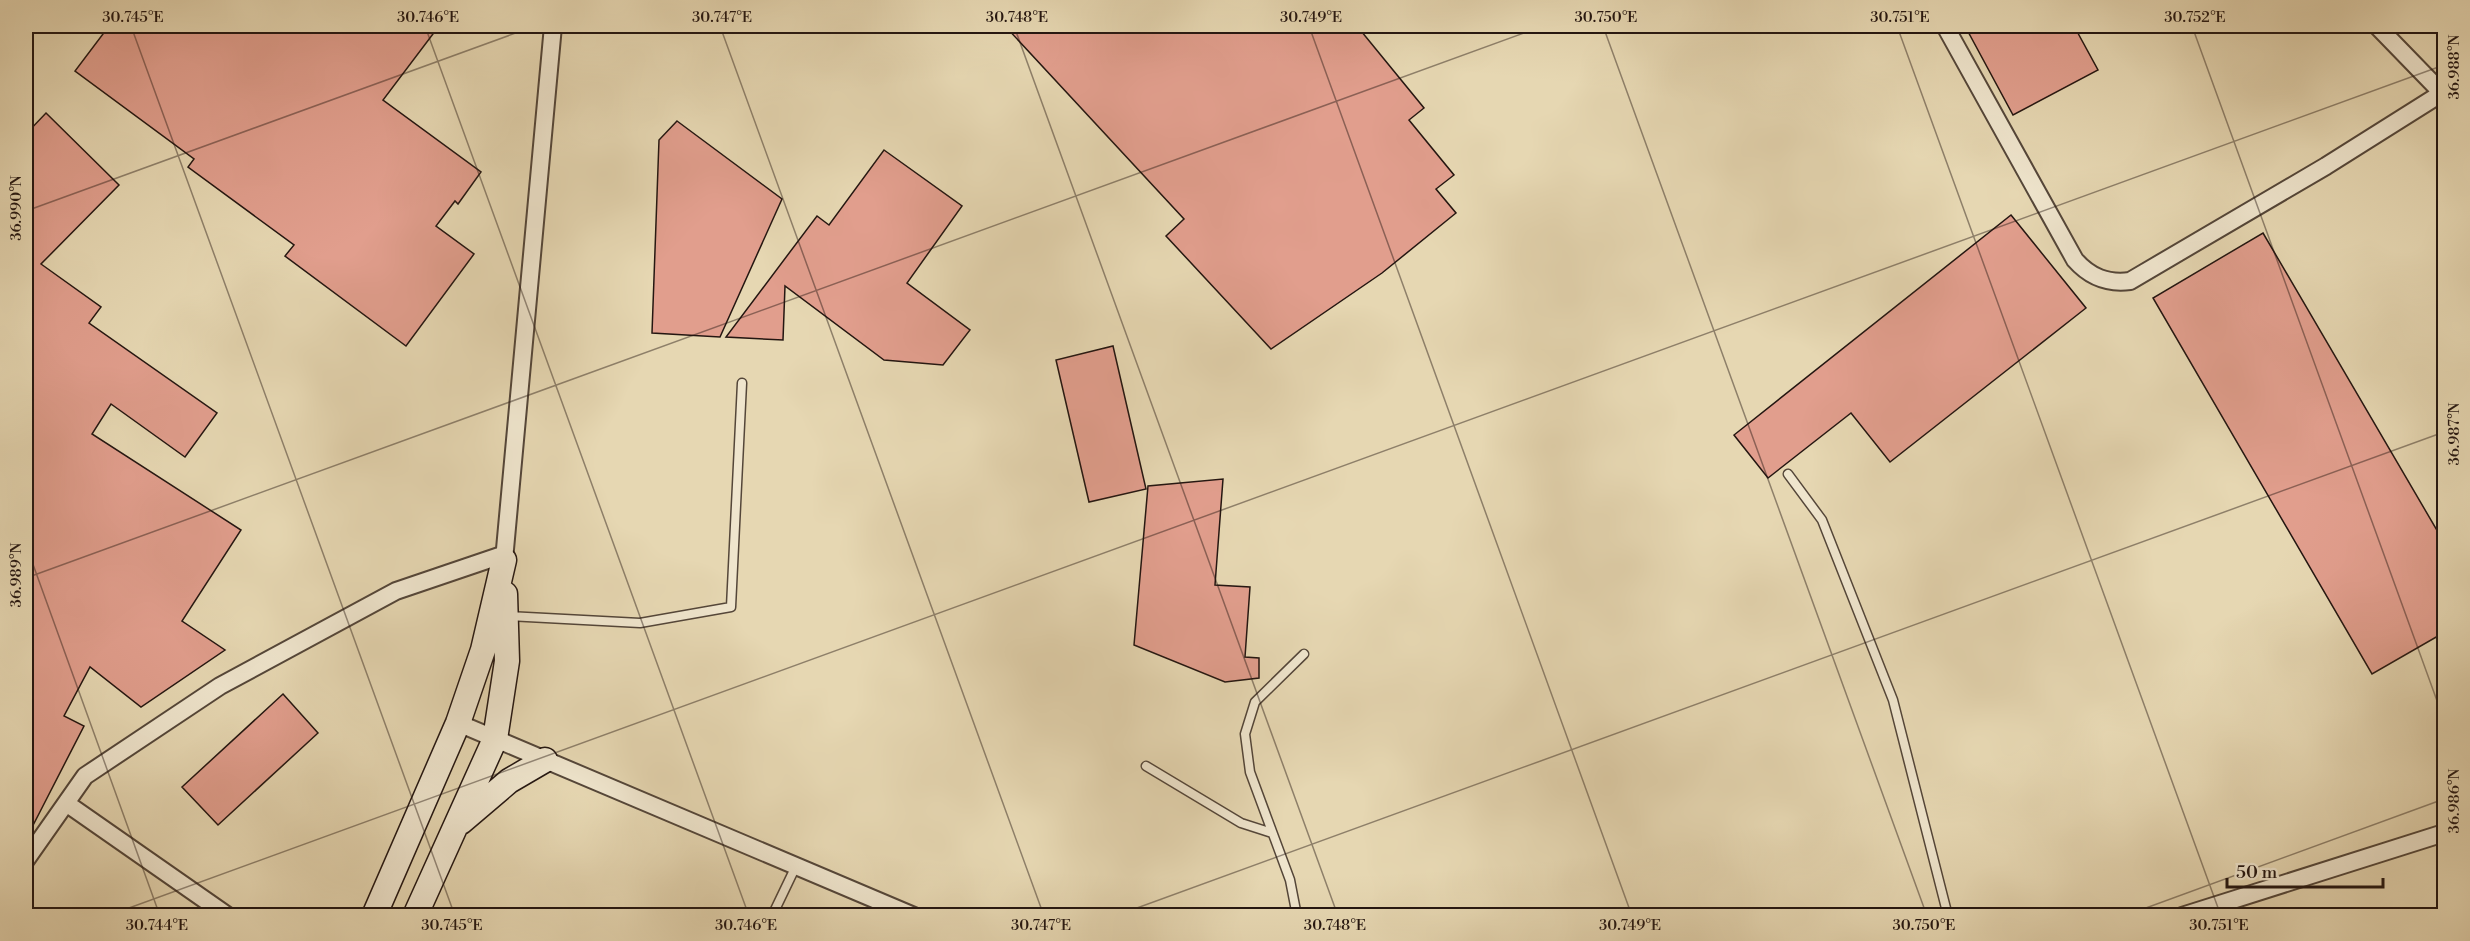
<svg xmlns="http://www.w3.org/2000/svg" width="2470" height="941" viewBox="0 0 2470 941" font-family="'Libre Bodoni',serif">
	<rect width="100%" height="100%" fill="#e6d7b2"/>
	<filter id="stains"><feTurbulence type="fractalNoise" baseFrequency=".00333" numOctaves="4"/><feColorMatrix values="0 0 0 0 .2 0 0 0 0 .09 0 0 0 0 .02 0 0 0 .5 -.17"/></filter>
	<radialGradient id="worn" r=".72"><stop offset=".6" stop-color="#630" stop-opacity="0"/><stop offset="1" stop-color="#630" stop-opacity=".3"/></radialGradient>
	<!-- building -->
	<path fill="#e19e8d" stroke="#241611" stroke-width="1.5" d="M109 26H439L383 100 481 172 458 204 455 201 436 226 474 254 406 346 285 256 294 245 188 167 194 159 75 71Z
		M1005 26H1357L1424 108 1409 120 1454 175 1436 189 1456 213 1382 273 1271 349 1166 236 1184 219Z
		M1965 26H2074L2098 70 2013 115Z
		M46 113 119 185 41 264 101 307 89 323 217 413 185 457 111 404 92 434 241 530 182 621 225 650 141 707 90 667 64 716 84 726 26 839V134Z
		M677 121 782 199 720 337 652 333 659 140Z
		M884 150 962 206 907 283 970 330 943 365 884 360 785 286 783 340 726 337 817 216 829 225Z
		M2011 215 2086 308 1890 462 1851 413 1768 478 1734 435Z
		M2263 233 2445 544V632L2372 674 2153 298Z
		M1113 346 1146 489 1089 502 1056 360Z
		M1223 479 1215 585 1250 587 1245 657 1259 658V678L1225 682 1134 645 1148 486Z
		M283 694 318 733 218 825 182 787Z"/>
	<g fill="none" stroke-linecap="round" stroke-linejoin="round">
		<!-- lane casing -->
		<g stroke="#544639" stroke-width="11">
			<path id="lane" d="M1788 474 1822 520 1893 700 1948 916
				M508 616 640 623 731 607 742 383
				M1146 766 1241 823 1272 833
				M772 916 796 866
				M1297 916 1290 880 1250 772 1245 734 1255 702 1304 654"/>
		</g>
		<!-- street casing -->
		<g stroke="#544639" stroke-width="20">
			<path id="street" d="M1945 26 2075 260C2090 277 2107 284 2130 281L2326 166 2442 93
				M2377 26 2444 95
				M504 560 553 26
				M458 723 914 916
				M66 803 228 916
				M26 860 85 776 220 686 396 591 505 554
				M2182 916 2444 833"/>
		</g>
		<!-- secondary casing -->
		<g stroke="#241611" stroke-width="27">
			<path id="secondary" d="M461 822 509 781 545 760
				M374 916 458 723 483 650 504 560
				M415 916 495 739 507 661 505 594"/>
		</g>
		<!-- lane -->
		<use href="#lane" stroke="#efe5cd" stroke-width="8"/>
		<!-- street -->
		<use href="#street" stroke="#efe5cd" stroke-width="16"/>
		<!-- secondary -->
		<use href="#secondary" stroke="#efe5cd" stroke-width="24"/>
	</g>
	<!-- ticks -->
	<path fill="none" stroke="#241611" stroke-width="1.5" stroke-opacity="0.45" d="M131 26 455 916M425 26 749 916M720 26 1044 916M1014 26 1338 916M1309 26 1632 916M1603 26 1927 916M1897 26 2221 916M2192 26 2444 720M26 211 535 26M26 545 160 916M26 578 1543 26M107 916 2444 65M1115 916 2444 432M2124 916 2444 799"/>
	<!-- margin -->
	<rect width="2470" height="941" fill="none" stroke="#e6d7b2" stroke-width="66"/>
	<!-- scale -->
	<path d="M2227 878v9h156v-9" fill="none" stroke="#241611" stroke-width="3"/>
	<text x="2236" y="878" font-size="18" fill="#241611" stroke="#efe5cd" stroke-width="4.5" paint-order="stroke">50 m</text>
	<rect x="33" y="33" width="2404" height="875" fill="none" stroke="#241611" stroke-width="2"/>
	<g font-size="15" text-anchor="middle" fill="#241611">
		<text x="133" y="22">30.745°E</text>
		<text x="428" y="22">30.746°E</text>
		<text x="722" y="22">30.747°E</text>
		<text x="1017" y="22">30.748°E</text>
		<text x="1311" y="22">30.749°E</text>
		<text x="1606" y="22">30.750°E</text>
		<text x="1900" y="22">30.751°E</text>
		<text x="2195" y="22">30.752°E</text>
		<text transform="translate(2454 67) rotate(-90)" y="5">36.988°N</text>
		<text transform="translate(16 208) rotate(-90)" y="5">36.990°N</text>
		<text transform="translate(2454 434) rotate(-90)" y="5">36.987°N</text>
		<text transform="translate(16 575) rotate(-90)" y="5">36.989°N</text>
		<text transform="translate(2454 801) rotate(-90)" y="5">36.986°N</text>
		<text x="157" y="930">30.744°E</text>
		<text x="452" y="930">30.745°E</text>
		<text x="746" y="930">30.746°E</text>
		<text x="1041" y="930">30.747°E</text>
		<text x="1335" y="930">30.748°E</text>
		<text x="1630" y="930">30.749°E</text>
		<text x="1924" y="930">30.750°E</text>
		<text x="2219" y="930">30.751°E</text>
	</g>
	<rect width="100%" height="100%" filter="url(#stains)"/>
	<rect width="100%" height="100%" fill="url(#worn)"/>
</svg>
